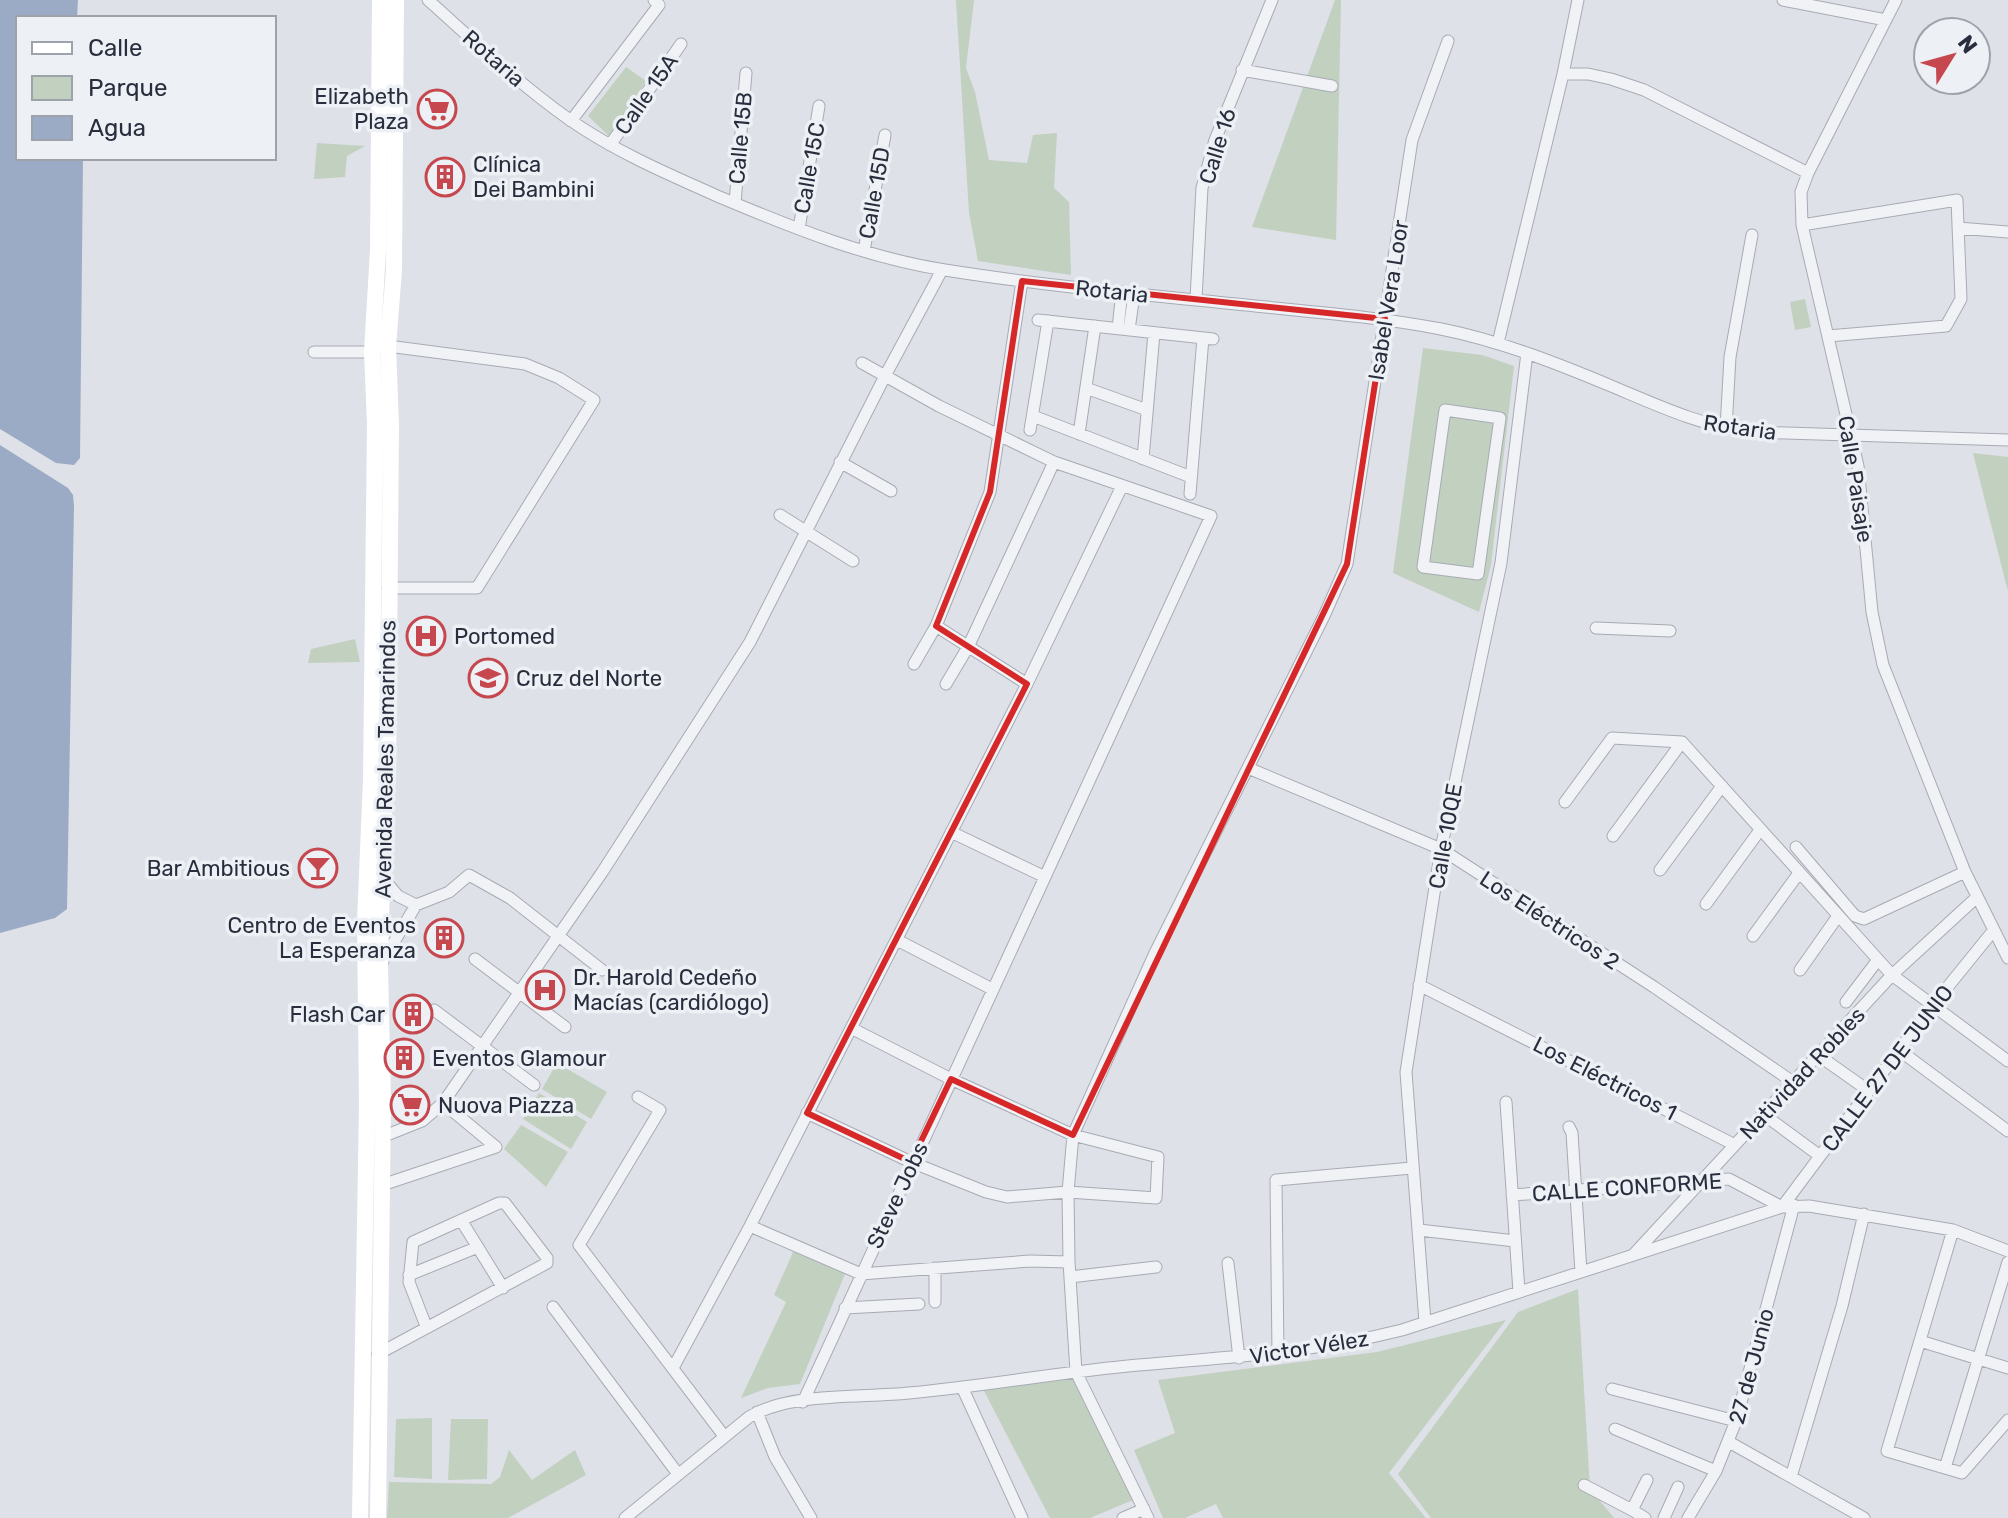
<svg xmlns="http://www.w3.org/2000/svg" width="2008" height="1518" viewBox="0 0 2008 1518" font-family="Rubik,sans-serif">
	<rect width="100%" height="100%" fill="#dee1e7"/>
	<!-- green -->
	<path fill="#c2d0c0" d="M956 0H974L966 68 975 92 989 160 1027 163 1033 135 1057 133 1054 188 1069 202 1071 275 978 261 969 213Z
		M1335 0H1341L1336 240 1252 227Z
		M626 67 646 81 610 137 588 116Z
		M317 143 365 146 347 156 345 177 314 179Z
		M1805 299 1811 327 1795 330 1790 302Z
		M1423 348 1482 355 1514 366 1491 565 1479 612 1393 573Z
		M1973 453 2008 457V591L2005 580Z
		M355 639 360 662 308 663 311 649Z
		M557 1063 607 1092 591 1119 542 1089Z
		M539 1093 587 1122 571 1149 523 1119Z
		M521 1125 568 1152 546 1187 504 1149Z
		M794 1250 845 1274 800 1384 768 1388 741 1398 786 1302 774 1295Z
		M1578 1289 1590 1489 1614 1518H1431L1398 1474 1518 1312Z
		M1506 1320 1389 1473 1426 1518H1223L1216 1504 1185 1518H1163L1134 1450 1175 1433 1158 1380 1377 1352Z
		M1074 1379 1133 1500 1090 1518H1050L983 1389Z
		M432 1418V1479L394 1477 396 1419Z
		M451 1419H488L487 1479 448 1480Z
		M509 1450 532 1480 575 1450 586 1475 508 1518H387L389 1482 491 1484 500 1477Z"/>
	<!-- water -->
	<path fill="#9babc5" d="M0 0H78L77 18H18V158H83L80 458 74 465 56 463 0 429Z
		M0 445 68 488 73 495 74 506 67 909 55 918 0 933Z"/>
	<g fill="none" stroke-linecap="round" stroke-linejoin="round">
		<!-- minor casing -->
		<g stroke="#a7abb4" stroke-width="13">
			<path id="minor" d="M428 0C474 41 519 84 570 120 616 152 670 175 722 198 793 228 868 258 945 270 1058 288 1172 297 1285 309 1337 314 1389 319 1441 329 1501 341 1559 364 1616 388 1661 407 1702 426 1751 432L2008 440
				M1783 0 1886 20
				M1896 0 1808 173 1801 192 1802 225 1858 466 1872 612 1883 665 1965 872 2008 958
				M1242 70 1332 86
				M1563 74 1578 0
				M571 121 659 5 654 0
				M610 145 681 44
				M735 203 746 73
				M1802 225 1957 200 1961 299 1946 326 1828 336
				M1958 228 2008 232
				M799 229 819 106
				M864 251 885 135
				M1196 299 1202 188 1215 140 1272 0
				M1038 320 1213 339
				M1118 328 1122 292
				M1129 330 1134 294
				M1498 343 1563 74H1588L1611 79 1644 90 1808 173
				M388 346 525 364 559 378 594 400 477 588H388
				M314 352H372
				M862 363 939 406 1054 462 1211 516 1045 877
				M1086 388 1147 410
				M1445 410 1500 418 1478 574 1423 567Z
				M1033 416 1191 477
				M1726 428 1730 357 1752 235
				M1030 430 1048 321
				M1079 434 1095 326
				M1143 459 1154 333
				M840 462 891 491
				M1190 494 1203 338
				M780 515 853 561
				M1596 628 1670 631
				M914 664 936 626 990 492 1022 281
				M946 684 968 647 1054 462
				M1025 688 1122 486
				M1248 768 1441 849 1654 987 1793 1082
				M1565 802 1612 738 1682 742 1892 975 2008 1061
				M1613 836 1682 742
				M1796 847 1855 916 1864 919 1965 872
				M1660 870 1722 786
				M382 877 398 896 416 905 449 892 469 875 510 898 602 970
				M1706 904 1760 830
				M1753 936 1799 873
				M897 940 992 989
				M475 959 565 1027
				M381 964 416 905
				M1800 970 1838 916
				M1419 985 1735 1145
				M1846 1002 1877 961
				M434 1010 534 1085
				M1899 1050 2008 1131
				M1818 1055 1869 1091
				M638 1097 660 1110 579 1245 724 1436
				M1506 1102 1519 1292
				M443 1103 496 1147
				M807 1113 911 1162 986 1192 1007 1197 1068 1192 1156 1198 1158 1157 1073 1135 951 1079 851 1028
				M1763 1114 1820 1156
				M1569 1127 1572 1133 1581 1272
				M382 1137 422 1121 443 1103 603 871 750 642 885 376 942 270
				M382 1185 496 1147
				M1512 1195 1729 1179 1782 1207 1933 1005 1993 931
				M461 1220 503 1288
				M750 1226 861 1274 1030 1261 1069 1262
				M1419 1230 1515 1241
				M1953 1230 1887 1451 1962 1473 2008 1420
				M1634 1254 1892 975 1977 897
				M1228 1263 1239 1358
				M935 1268V1302
				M409 1275 478 1247
				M1070 1277 1156 1267
				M553 1307 678 1474
				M845 1308 919 1304
				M1425 1322 1406 1072 1441 849 1501 563 1527 353
				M1920 1341 2008 1368
				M378 1354 547 1263V1258L505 1203H499L413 1242 409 1282 426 1326
				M1278 1354 1276 1180 1412 1168
				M673 1368 750 1226 1027 684 936 626
				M962 1387 1022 1518
				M1612 1389 1736 1421
				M803 1402 1045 877 951 832
				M757 1412 775 1457 811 1518
				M1615 1429 1716 1471
				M1729 1442 1864 1518
				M1945 1468 2008 1262
				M1791 1477 1842 1306 1864 1214
				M1584 1485 1632 1510
				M625 1518 749 1417C790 1392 861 1398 909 1393 986 1386 1061 1372 1138 1365 1230 1357 1311 1353 1402 1330L1782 1207 1809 1206 1953 1230 2008 1251
				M1123 1518 1144 1509
				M1148 1518 1076 1372 1069 1262 1068 1192 1073 1135 1155 953 1324 616 1347 564 1412 140 1448 41
				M1645 1518 1632 1510 1647 1480
				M1664 1518 1678 1487
				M1688 1518 1716 1471 1736 1421 1794 1205"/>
		</g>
		<!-- minor -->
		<use href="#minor" stroke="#f0f2f5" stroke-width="11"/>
		<!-- secondary -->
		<path stroke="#fff" stroke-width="16" d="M360 1518 367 1104 365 921 371 779 375 424 372 352 378 250 380 0
			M378 1518 383 1104 380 965 384 802 388 780 391 425 388 346 394 270 396 0"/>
	</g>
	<!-- marked area -->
	<path fill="none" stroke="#d62828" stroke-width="6" stroke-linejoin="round" d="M1022 281 1385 319 1347 564 1073 1135 951 1079 911 1162 807 1113 1027 684 936 626 990 492Z"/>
	<!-- icons -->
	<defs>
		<g id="supermarket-ring" transform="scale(2)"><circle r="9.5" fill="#edf0f5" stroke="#c6484e" stroke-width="1.5"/><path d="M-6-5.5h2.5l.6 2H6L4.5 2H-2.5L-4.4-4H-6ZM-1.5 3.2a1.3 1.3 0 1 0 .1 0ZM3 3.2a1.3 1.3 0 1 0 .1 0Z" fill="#c6484e"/></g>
		<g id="building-ring" transform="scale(2)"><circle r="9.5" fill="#edf0f5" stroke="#c6484e" stroke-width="1.5"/><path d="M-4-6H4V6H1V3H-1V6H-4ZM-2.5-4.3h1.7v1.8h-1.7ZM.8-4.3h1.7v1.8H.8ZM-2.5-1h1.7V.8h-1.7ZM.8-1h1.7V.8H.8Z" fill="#c6484e"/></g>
		<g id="hospital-ring" transform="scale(2)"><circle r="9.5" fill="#edf0f5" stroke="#c6484e" stroke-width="1.5"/><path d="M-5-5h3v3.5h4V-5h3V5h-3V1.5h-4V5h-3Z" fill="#c6484e"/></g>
		<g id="school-ring" transform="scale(2)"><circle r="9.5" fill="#edf0f5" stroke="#c6484e" stroke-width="1.5"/><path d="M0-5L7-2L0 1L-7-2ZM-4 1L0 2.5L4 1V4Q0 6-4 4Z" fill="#c6484e"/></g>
		<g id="bar-ring" transform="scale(2)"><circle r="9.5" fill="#edf0f5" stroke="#c6484e" stroke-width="1.5"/><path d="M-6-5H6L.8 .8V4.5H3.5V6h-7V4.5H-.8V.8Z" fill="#c6484e"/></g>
	</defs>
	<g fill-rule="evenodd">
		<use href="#supermarket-ring" x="437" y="109"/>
		<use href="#building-ring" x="445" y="177"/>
		<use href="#hospital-ring" x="426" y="636"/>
		<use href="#school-ring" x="488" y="678"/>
		<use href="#bar-ring" x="318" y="868"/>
		<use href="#building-ring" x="444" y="938"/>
		<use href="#hospital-ring" x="545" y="990"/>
		<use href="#building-ring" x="413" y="1014"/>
		<use href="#building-ring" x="404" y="1058"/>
		<use href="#supermarket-ring" x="410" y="1105"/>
	</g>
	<g text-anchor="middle" stroke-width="7" stroke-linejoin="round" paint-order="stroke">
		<!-- street labels -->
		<g font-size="22" fill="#282e3d" stroke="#edf0f5">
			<text transform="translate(494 58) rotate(41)" y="8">Rotaria</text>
			<text transform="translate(646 94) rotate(-55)" y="8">Calle 15A</text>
			<text transform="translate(740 138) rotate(-85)" y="8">Calle 15B</text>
			<text transform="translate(1217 146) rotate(-73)" y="8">Calle 16</text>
			<text transform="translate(809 168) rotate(-80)" y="8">Calle 15C</text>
			<text transform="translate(874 193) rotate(-80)" y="8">Calle 15D</text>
			<text transform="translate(1112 291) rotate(6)" y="8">Rotaria</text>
			<text transform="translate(1388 300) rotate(-81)" y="8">Isabel Vera Loor</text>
			<text transform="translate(1740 427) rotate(8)" y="8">Rotaria</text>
			<text transform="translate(1856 479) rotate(81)" y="8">Calle Paisaje</text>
			<text transform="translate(385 759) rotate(-89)" y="8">Avenida Reales Tamarindos</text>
			<text transform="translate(1445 836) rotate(-80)" y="8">Calle 10QE</text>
			<text transform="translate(1550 920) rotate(33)" y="8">Los Eléctricos 2</text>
			<text transform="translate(1887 1068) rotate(-53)" y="8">CALLE 27 DE JUNIO</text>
			<text transform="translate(1802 1073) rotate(-47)" y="8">Natividad Robles</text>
			<text transform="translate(1605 1078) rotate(27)" y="8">Los Eléctricos 1</text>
			<text transform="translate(1627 1187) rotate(-4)" y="8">CALLE CONFORME</text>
			<text transform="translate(897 1195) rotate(-65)" y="8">Steve Jobs</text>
			<text transform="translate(1309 1347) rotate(-9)" y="8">Victor Vélez</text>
			<text transform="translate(1751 1366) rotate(-75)" y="8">27 de Junio</text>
		</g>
		<!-- poi labels -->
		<g font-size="22" fill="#282e3d" stroke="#edf0f5" text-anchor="start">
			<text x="409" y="104" text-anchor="end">Elizabeth<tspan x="409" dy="25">Plaza</tspan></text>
			<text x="473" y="172">Clínica<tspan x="473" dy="25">Dei Bambini</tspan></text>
			<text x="454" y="644">Portomed</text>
			<text x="516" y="686">Cruz del Norte</text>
			<text x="290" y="876" text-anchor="end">Bar Ambitious</text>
			<text x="416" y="933" text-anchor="end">Centro de Eventos<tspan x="416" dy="25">La Esperanza</tspan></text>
			<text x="573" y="985">Dr. Harold Cedeño<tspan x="573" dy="25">Macías (cardiólogo)</tspan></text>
			<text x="385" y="1022" text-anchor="end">Flash Car</text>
			<text x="432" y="1066">Eventos Glamour</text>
			<text x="438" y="1113">Nuova Piazza</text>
		</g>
	</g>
	<!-- legend -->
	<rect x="16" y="16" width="260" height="144" fill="#edf0f5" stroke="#9ea2ab" stroke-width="2"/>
	<rect x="32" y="42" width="40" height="12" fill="#ffffff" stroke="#9ea2ab" stroke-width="2"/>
	<text x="88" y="56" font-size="24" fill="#282e3d">Calle</text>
	<rect x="32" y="76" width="40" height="24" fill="#c2d0c0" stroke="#9ea2ab" stroke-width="2"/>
	<text x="88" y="96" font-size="24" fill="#282e3d">Parque</text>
	<rect x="32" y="116" width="40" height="24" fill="#9babc5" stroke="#9ea2ab" stroke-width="2"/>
	<text x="88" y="136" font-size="24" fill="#282e3d">Agua</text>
	<!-- north arrow -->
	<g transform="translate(1952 56) rotate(53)"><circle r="38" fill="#edf0f5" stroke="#9ea2ab" stroke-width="2"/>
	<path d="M0-6L14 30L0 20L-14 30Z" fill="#c6484e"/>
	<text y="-12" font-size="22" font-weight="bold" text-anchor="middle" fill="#282e3d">N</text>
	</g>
</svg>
